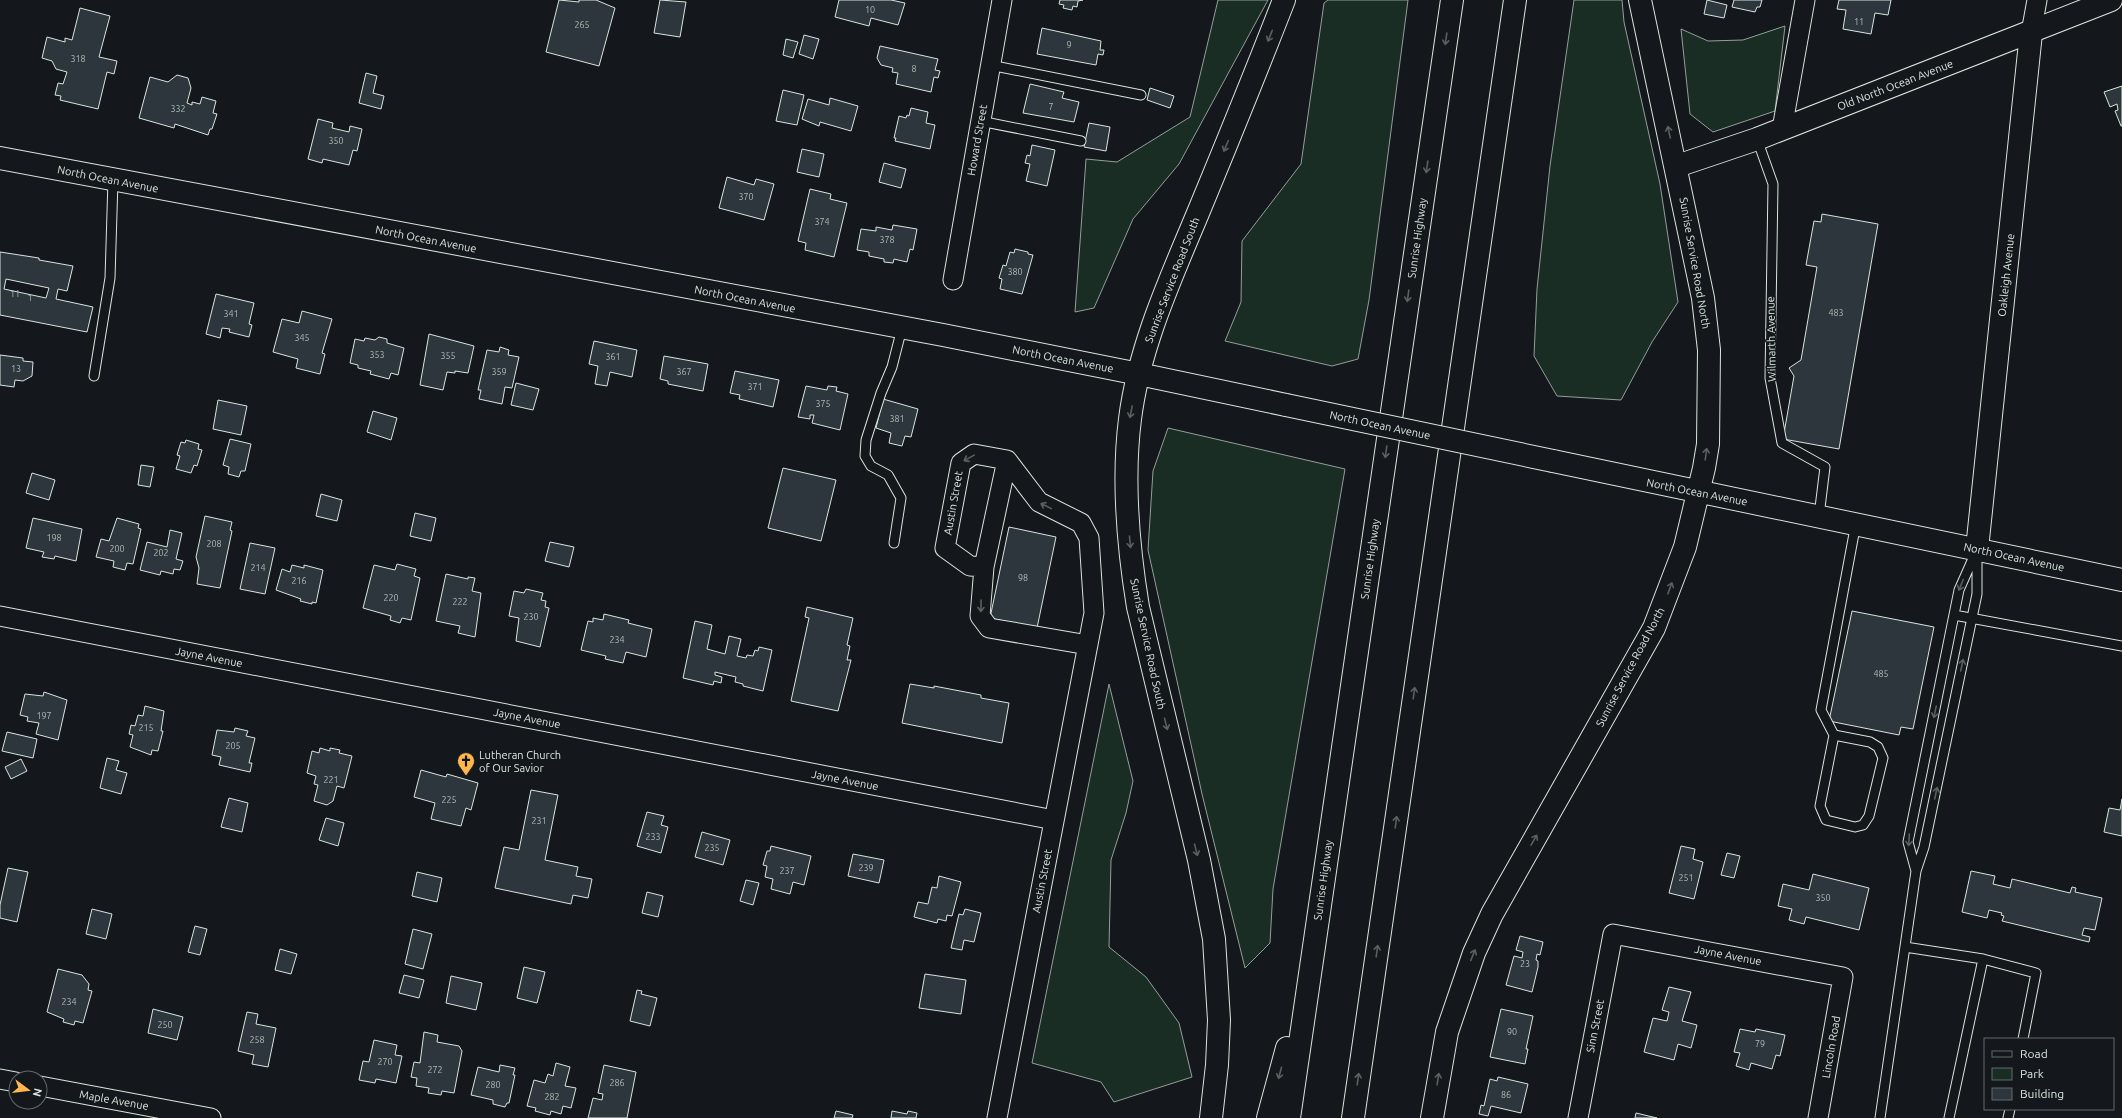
<svg xmlns="http://www.w3.org/2000/svg" width="2122" height="1118" viewBox="0 0 2122 1118" font-family="Ubuntu,sans-serif">
	<rect width="100%" height="100%" fill="#14181c"/>
	<!-- green -->
	<path fill="#1a2d24" stroke="#939e99" d="M1218 0H1268L1179 164 1133 219 1094 308 1075 312 1086 159 1117 162 1190 117Z
		M1328 0H1408L1369 300 1358 359 1332 366 1225 341 1241 302 1242 241 1301 164 1324 3Z
		M1574 0H1622L1624 22 1660 184 1678 302 1652 342 1621 400 1557 396 1534 356 1537 289 1550 166Z
		M1785 26 1775 111 1713 132 1690 114 1681 29 1708 41 1743 40Z
		M1168 428 1345 469 1273 889 1270 943 1245 968 1202 794 1148 550 1153 471Z
		M1109 684 1133 781 1126 813 1111 860 1109 947 1146 977 1179 1023 1192 1077 1114 1102 1101 1082 1032 1063Z"/>
	<!-- building -->
	<path fill="#2c363c" stroke="#d8e6dc" fill-rule="evenodd" d="M559 0 579 2V0H596L615 8 599 66 546 52Z
		M660 0 686 2 680 37 654 33Z
		M839 0H891L905 3 898 25 871 18 869 26 835 17Z
		M1060 0H1083L1078 1 1077 7 1073 6 1072 10 1063 8 1064 5 1059 4Z
		M1707 0 1727 5 1724 18 1704 14Z
		M1734 0H1762L1760 7H1757L1755 12 1732 7Z
		M1839 0H1891L1888 15 1875 13 1871 34 1843 29 1846 10 1837 9Z
		M80 8 110 16 99 57 117 61 114 74 107 72 98 109 60 100 61 96 55 95 58 83 63 84 67 72 56 69 52 61 42 58 47 37 65 42V38L72 40Z
		M1042 28 1101 41 1100 50H1104L1103 55 1098 54 1096 65 1037 54Z
		M804 35 819 39 813 59 799 54Z
		M786 39 798 42 793 58 783 55Z
		M880 46 938 59 935 70 940 71 938 78 934 77 931 92 896 84 898 73 892 72 893 68 881 65 877 58Z
		M366 73 377 76 373 93 384 96 381 109 359 103Z
		M177 75 188 78 191 88 187 103 192 105V102L200 104 202 97 216 101 213 113 217 114 212 129H210L208 135 175 124 174 128 139 118 150 77 168 82Z
		M1030 84 1064 92 1062 98 1079 102 1074 122 1023 113Z
		M2122 86V126H2121L2115 111 2118 110 2117 104 2110 107 2104 92Z
		M1150 88 1174 96 1170 108 1147 100Z
		M783 90 804 95 797 125 776 121Z
		M830 98 858 106 851 131 820 122 819 126 802 119 808 99 829 105Z
		M911 108 928 112 926 123 935 125 930 149 895 141 896 138H894L899 116 906 118 907 115 909 116Z
		M318 119 333 123 332 128 349 132 350 126 362 129 357 151 353 150 349 165 323 159 322 163 308 159Z
		M1089 123 1110 127 1106 151 1084 147Z
		M1032 145 1055 150 1047 186 1026 181 1030 164 1025 163 1027 155 1030 156Z
		M802 149 824 154 819 177 797 172Z
		M884 163 906 169 901 188 879 182Z
		M727 177 754 185 756 179 774 184 764 220 719 208Z
		M810 189 831 194 830 199 847 203 834 257 805 250 806 243 798 241Z
		M1822 214 1878 224 1839 449 1783 439 1794 376 1789 368 1801 360 1817 267 1806 265 1814 221 1821 222Z
		M893 225 917 229 913 250 910 249 907 262 894 259 893 263 884 262V259L869 256V252L857 250 861 229 876 231V227L892 230Z
		M1015 249 1028 252V254L1033 255 1022 294 1000 289 1002 279 999 278 1003 265 1006 266 1010 252 1014 253Z
		M0 252 39 258V260L73 266 67 291 58 289 56 299 93 307 87 332 0 315ZM6 279 49 288 46 298 4 289Z
		M216 294 254 303 249 324 252 325 249 337 229 332 230 329 222 328 220 338 206 334Z
		M302 311 332 319 322 353 325 354 320 374 296 368 298 359 273 352 282 319 299 323Z
		M429 334 474 346 468 373 455 371V373L447 372 443 390 420 385Z
		M379 337 387 339V343L404 348 398 375 391 373 389 379 370 374 371 371 358 368V365L350 363 355 339 364 341 365 338 375 340Z
		M594 341 637 350 632 377 610 372 607 386 595 384 598 366 589 364Z
		M500 347 509 350 508 355 519 357 512 388 505 387 502 404 479 399 481 390H478L487 350 499 352Z
		M0 355 23 358V361L33 362 32 376 23 381 15 380 14 387 0 385Z
		M664 356 708 364 703 391 668 384V381L660 379Z
		M735 371 779 380 773 407 739 399 740 395 730 393Z
		M516 383 539 389 533 410 511 405Z
		M806 386 827 390 828 386 837 387 836 391 848 394 840 430 812 423 814 415H810V419L798 417Z
		M883 399 918 409 911 437 905 436 902 446 889 443 891 433 876 428Z
		M218 400 247 406 241 435 213 429Z
		M373 411 397 418 391 440 367 432Z
		M230 439 251 444 245 471H241L239 477 228 474 229 467 223 465Z
		M186 440 199 444 198 449 202 450 197 466 194 465 191 473 176 469 180 456 177 455 181 442 185 443Z
		M141 465 154 467 150 487 138 485Z
		M783 468 836 480 821 541 768 528Z
		M32 473 55 480 49 500 26 493Z
		M321 494 342 500 337 521 316 516Z
		M415 513 436 518 431 541 410 536Z
		M205 516 232 522 230 530 232 531 220 588 197 584 199 568 196 557Z
		M33 518 82 529 76 561 55 556 54 559 42 557 44 552 26 548Z
		M117 518 139 524 138 528 141 529 133 564 127 563 125 570 113 567 114 561 96 557 101 539 109 541Z
		M1009 527 1056 537 1037 628 990 618Z
		M170 530 182 533 176 559 183 561 180 570 174 569 173 574 161 571 160 575 140 570 147 542 167 547Z
		M550 542 574 547 569 567 545 561Z
		M250 543 275 548 265 594 240 589Z
		M397 564 416 569 414 576 420 578 411 620 402 618 400 623 390 620 391 616 363 608 374 565 395 570Z
		M292 565 304 568V565L323 570 316 603 312 602V604L300 601 301 599 276 590 282 569 290 572Z
		M446 574 468 579V577L475 578 472 591 481 593 475 637 458 633 460 626 436 621Z
		M526 589 543 593 541 600 546 601 545 607 549 608 540 647 516 641 519 618 509 616 514 591 524 593Z
		M807 607 853 618 847 645 850 646 847 660H851L838 711 791 701 809 618 805 617Z
		M1852 611 1934 627 1913 729 1901 727 1899 735 1829 721Z
		M604 614 629 620 628 623 652 629 646 657 626 652 623 663 605 659 606 656 581 650 588 621 593 622V618L603 620Z
		M695 621 712 625 707 649 725 654 729 636 741 639 737 656 746 658 747 655 753 656 755 650 758 651 759 647 772 650 763 691 743 686V684L735 682 736 677 715 672V675L722 677 721 683 714 681 713 685 683 678Z
		M910 684 934 688V686L981 695V698L1009 703 1002 743 902 723Z
		M44 692 67 700 58 740 36 734 39 723 27 721 28 717 20 715 25 694 43 696Z
		M145 706 164 711 161 731H163L158 751 152 750 151 755 130 747 133 735 129 734 131 725 135 726 138 715 143 716Z
		M235 728 248 731 246 736 255 738 249 763H252L250 772 219 765 221 757 212 755 217 730 234 732Z
		M7 732 37 739 33 758 2 751Z
		M320 748 330 751V748L340 750 339 753 352 756 344 788 337 786 333 801 327 805 314 801 318 785 314 784 316 776 307 773 312 751 319 753Z
		M107 758 119 761 116 770 127 773 121 794 100 788Z
		M21 759 27 771 11 779 5 767Z
		M421 770 446 777 447 774 478 783 471 810 466 808 461 826 431 819 435 803 414 797Z
		M531 790 558 795 545 860 578 867 576 876 592 879 588 898 573 895 571 904 495 888 504 847 519 850Z
		M229 798 248 803 242 832 221 827Z
		M2122 799V836L2104 832 2109 808 2120 810Z
		M647 812 664 816 661 825 668 827 661 853 637 846Z
		M326 818 344 823 338 846 319 840Z
		M702 832 730 840 723 865 695 857Z
		M771 846 811 856 804 885 793 882 790 894 771 889 773 879 765 877 767 866 763 865 767 851H770Z
		M1681 846 1695 849 1693 859 1703 862 1694 899 1669 893Z
		M1727 853 1740 856 1734 878 1721 875Z
		M853 854 884 860 879 883 848 876Z
		M8 868 28 872 17 922 0 918V905Z
		M1971 871 1995 876 1993 884 2010 888 2012 879 2070 893 2072 887 2076 888 2075 892 2102 898 2095 930 2084 928 2082 935 2090 937 2089 942 2002 921 2004 916 2001 915 2002 913 1989 910 1987 918 1962 912Z
		M417 872 442 878 437 902 412 896Z
		M1813 874 1869 888 1859 930 1806 917 1804 924 1789 920 1792 909 1778 906 1783 884 1809 890Z
		M939 876 961 882 952 916 947 915 946 921 938 919 937 923 914 917 918 902 928 904 932 887 937 888Z
		M746 880 759 883 753 905 740 901Z
		M647 892 663 896 658 917 642 913Z
		M92 909 112 914 106 939 86 934Z
		M965 909 981 913 974 942 964 940 962 950 951 948 959 914 963 915Z
		M195 926 207 929 200 955 188 952Z
		M413 929 432 934 423 969 405 964Z
		M1520 936 1543 942 1540 955 1537 954 1536 960 1538 961V967L1532 992 1506 985 1514 956 1522 958 1523 952 1516 950Z
		M280 949 297 954 291 974 275 970Z
		M524 967 545 972 537 1003 517 998Z
		M58 969 82 975 89 984 88 990 92 991 83 1023 75 1021 74 1025 63 1022 64 1019 47 1012Z
		M925 974 966 980 961 1014 919 1008Z
		M404 975 424 980 419 998 399 993Z
		M451 976 482 983 476 1010 446 1003Z
		M1669 987 1691 992 1682 1021 1697 1025 1691 1048 1678 1044 1674 1060 1644 1052 1653 1018 1667 1021 1669 1012 1662 1010Z
		M637 990 642 991 641 994 657 998 650 1026 630 1021Z
		M153 1009 183 1017 177 1040 148 1033Z
		M1501 1009 1533 1016 1526 1049H1528L1525 1064 1490 1057Z
		M247 1012 258 1014 256 1024 276 1028 268 1067 252 1064 254 1055 238 1051Z
		M1740 1029 1755 1032 1756 1029 1785 1035 1780 1056 1776 1055 1772 1069 1751 1063 1749 1070 1736 1066 1740 1053 1734 1052Z
		M424 1032 438 1035 437 1042 459 1046 462 1051 454 1093 442 1091 441 1095 428 1093 429 1088 416 1086 417 1078 411 1077 414 1062 420 1063Z
		M374 1040 397 1045 395 1055 402 1056 396 1083 376 1079 375 1083 359 1080 363 1061 369 1062Z
		M556 1063 570 1067 565 1086 576 1088 571 1108 563 1106 561 1114 551 1111 550 1115 535 1111 536 1108 527 1106 534 1080 545 1083 548 1074 553 1076Z
		M500 1065 515 1068 513 1075H515L509 1103H507L505 1107 493 1104V1100L471 1095 478 1067 499 1072Z
		M604 1065 636 1072 627 1118H588L593 1098 602 1100 603 1094 598 1093Z
		M1498 1077 1528 1084 1521 1113 1491 1106 1488 1116 1479 1114 1481 1105 1484 1106 1490 1079 1497 1081Z
		M836 1111 853 1115 852 1118H834Z
		M892 1111 907 1114 908 1111 917 1113 916 1118H891Z
		M1636 1113 1657 1118H1635Z"/>
	<g fill="none" stroke-linecap="round" stroke-linejoin="round">
		<!-- service casing -->
		<g stroke="#d8e6dc" stroke-width="11">
			<path id="service" d="M990 65 1141 95
				M980 121 1081 141
				M1757 139 1773 184 1770 378 1782 443 1825 467 1819 516
				M94 376 110 278 113 180
				M894 543 901 498 888 475 871 466 865 456 866 440 881 393 892 367 902 328
				M1954 615 2122 646
				M1834 735 1870 742 1878 747 1883 758 1869 816 1863 825 1855 827 1826 820 1820 806 1834 735 1821 710 1856 523
				M1916 871 1908 842 1959 590 1975 554
				M1905 947 1983 959
				M1880 1118 1916 871 1924 847 1977 594V549
				M1949 1118 1983 959 2036 973 2023 1039
				M2008 1118 2010 1109"/>
		</g>
		<!-- minor casing -->
		<g stroke="#d8e6dc" stroke-width="21">
			<path id="minor" d="M2031 33 2037 0
				M1782 129 1805 0
				M953 280 1002 0
				M1007 460 984 567 980 616 989 628 1088 645
				M984 567 970 566 945 548 961 463 974 454 1007 460 1039 502 1081 523 1089 538 1094 613 997 1118
				M0 616 1054 820
				M0 1079 16 1082
				M40 1086 211 1118
				M1578 1118 1613 934 1843 977 1818 1118"/>
		</g>
		<!-- tertiary casing -->
		<g stroke="#d8e6dc" stroke-width="24">
			<path id="tertiary" d="M0 158 943 335 1139 374
				M1677 166 1757 139 2111 0
				M1977 549 2031 33"/>
		</g>
		<!-- secondary casing -->
		<g stroke="#d8e6dc" stroke-width="24">
			<path id="secondary" d="M1139 374 1286 405
				M1553 461 2122 580
				M1211 1118 1217 1065 1219 1020 1214 939 1199 860 1138 607C1128 546 1122 482 1130 419 1139 347 1170 280 1198 213 1227 143 1256 72 1284 0
				M1432 1118 1447 1032 1474 953 1492 914 1654 628 1685 547 1704 468 1708 444 1709 350 1703 298 1640 0"/>
		</g>
		<!-- motorway casing -->
		<g stroke="#d8e6dc" stroke-width="24">
			<path id="motorway" d="M1268 1118 1287 1048
				M1289 1118 1452 0
				M1353 1118 1515 0"/>
		</g>
		<!-- service -->
		<use href="#service" stroke="#14181c" stroke-width="9"/>
		<!-- minor -->
		<use href="#minor" stroke="#14181c" stroke-width="19"/>
		<!-- tertiary -->
		<use href="#tertiary" stroke="#14181c" stroke-width="22"/>
		<!-- secondary -->
		<use href="#secondary" stroke="#14181c" stroke-width="22"/>
		<!-- motorway -->
		<use href="#motorway" stroke="#14181c" stroke-width="22"/>
		<!-- secondary-bridge casing -->
		<g stroke="#d8e6dc" stroke-width="24" stroke-linecap="butt">
			<path id="secondary-bridge" d="M1286 405 1553 461"/>
		</g>
		<!-- secondary-bridge -->
		<use href="#secondary-bridge" stroke="#14181c" stroke-width="22"/>
	</g>
	<!-- one-way arrows -->
	<defs><path id="oneway-shaft" d="M-6 0H5M1.5-3L5.5 0L1.5 3" fill="none" stroke-width="1.6" stroke-linecap="round" stroke-linejoin="round"/></defs>
	<g stroke="#59605f">
		<use href="#oneway-shaft" transform="translate(1270 36) rotate(112)"/>
		<use href="#oneway-shaft" transform="translate(1446 39) rotate(98)"/>
		<use href="#oneway-shaft" transform="translate(1669 132) rotate(-102)"/>
		<use href="#oneway-shaft" transform="translate(1226 146) rotate(113)"/>
		<use href="#oneway-shaft" transform="translate(1427 167) rotate(98)"/>
		<use href="#oneway-shaft" transform="translate(1408 296) rotate(98)"/>
		<use href="#oneway-shaft" transform="translate(1131 412) rotate(101)"/>
		<use href="#oneway-shaft" transform="translate(1386 452) rotate(98)"/>
		<use href="#oneway-shaft" transform="translate(1706 454) rotate(-82)"/>
		<use href="#oneway-shaft" transform="translate(969 458) rotate(151)"/>
		<use href="#oneway-shaft" transform="translate(1046 506) rotate(-154)"/>
		<use href="#oneway-shaft" transform="translate(1130 542) rotate(85)"/>
		<use href="#oneway-shaft" transform="translate(1961 585) rotate(112)"/>
		<use href="#oneway-shaft" transform="translate(1670 588) rotate(-70)"/>
		<use href="#oneway-shaft" transform="translate(981 606) rotate(91)"/>
		<use href="#oneway-shaft" transform="translate(1962 665) rotate(-78)"/>
		<use href="#oneway-shaft" transform="translate(1414 693) rotate(-82)"/>
		<use href="#oneway-shaft" transform="translate(1935 712) rotate(102)"/>
		<use href="#oneway-shaft" transform="translate(1166 724) rotate(76)"/>
		<use href="#oneway-shaft" transform="translate(1936 793) rotate(-78)"/>
		<use href="#oneway-shaft" transform="translate(1396 822) rotate(-82)"/>
		<use href="#oneway-shaft" transform="translate(1534 840) rotate(-60)"/>
		<use href="#oneway-shaft" transform="translate(1909 840) rotate(93)"/>
		<use href="#oneway-shaft" transform="translate(1196 850) rotate(76)"/>
		<use href="#oneway-shaft" transform="translate(1377 951) rotate(-82)"/>
		<use href="#oneway-shaft" transform="translate(1473 955) rotate(-68)"/>
		<use href="#oneway-shaft" transform="translate(1280 1073) rotate(105)"/>
		<use href="#oneway-shaft" transform="translate(1358 1079) rotate(-82)"/>
		<use href="#oneway-shaft" transform="translate(1438 1079) rotate(-81)"/>
	</g>
	<!-- icons -->
	<defs>
		<g id="church-pin" transform="scale(0.9)"><path d="M0 17L-7.5 6A9.5 9.5 0 1 1 7.5 6Z" fill="#ffb74d" stroke="#14181c"/><path d="M-1.2-6h2.4v3.5h3.3v2.4h-3.3V6h-2.4V-.1h-3.3v-2.4h3.3Z" fill="#111"/></g>
	</defs>
	<g fill-rule="evenodd">
		<use href="#church-pin" x="466" y="761"/>
	</g>
	<g text-anchor="middle" stroke-width="3" stroke-linejoin="round" paint-order="stroke">
		<!-- number labels -->
		<g font-size="9" fill="#adbab4">
			<text x="870" y="13">10</text>
			<text x="1859" y="25">11</text>
			<text x="582" y="28">265</text>
			<text x="1069" y="48">9</text>
			<text x="78" y="62">318</text>
			<text x="914" y="72">8</text>
			<text x="1051" y="110">7</text>
			<text x="178" y="112">332</text>
			<text x="336" y="144">350</text>
			<text x="746" y="200">370</text>
			<text x="822" y="225">374</text>
			<text x="887" y="243">378</text>
			<text x="1015" y="275">380</text>
			<text x="15" y="297">11</text>
			<text x="30" y="301">1</text>
			<text x="1836" y="316">483</text>
			<text x="231" y="317">341</text>
			<text x="302" y="341">345</text>
			<text x="377" y="358">353</text>
			<text x="448" y="359">355</text>
			<text x="613" y="360">361</text>
			<text x="16" y="372">13</text>
			<text x="499" y="375">359</text>
			<text x="684" y="375">367</text>
			<text x="755" y="390">371</text>
			<text x="823" y="407">375</text>
			<text x="897" y="422">381</text>
			<text x="54" y="541">198</text>
			<text x="214" y="547">208</text>
			<text x="117" y="552">200</text>
			<text x="161" y="556">202</text>
			<text x="258" y="571">214</text>
			<text x="1023" y="581">98</text>
			<text x="299" y="584">216</text>
			<text x="391" y="601">220</text>
			<text x="460" y="605">222</text>
			<text x="531" y="620">230</text>
			<text x="617" y="643">234</text>
			<text x="1881" y="677">485</text>
			<text x="44" y="719">197</text>
			<text x="146" y="731">215</text>
			<text x="233" y="749">205</text>
			<text x="331" y="783">221</text>
			<text x="449" y="803">225</text>
			<text x="539" y="824">231</text>
			<text x="653" y="840">233</text>
			<text x="712" y="851">235</text>
			<text x="866" y="871">239</text>
			<text x="787" y="874">237</text>
			<text x="1686" y="881">251</text>
			<text x="1823" y="901">350</text>
			<text x="1525" y="967">23</text>
			<text x="69" y="1005">234</text>
			<text x="165" y="1028">250</text>
			<text x="1512" y="1035">90</text>
			<text x="257" y="1043">258</text>
			<text x="1760" y="1047">79</text>
			<text x="385" y="1065">270</text>
			<text x="435" y="1073">272</text>
			<text x="617" y="1086">286</text>
			<text x="493" y="1088">280</text>
			<text x="1506" y="1098">86</text>
			<text x="552" y="1100">282</text>
		</g>
		<!-- street labels -->
		<g font-size="11" fill="#d8e6dc" stroke="#14181c">
			<text transform="translate(1895 85) rotate(-21)" y="4">Old North Ocean Avenue</text>
			<text transform="translate(977 140) rotate(-80)" y="4">Howard Street</text>
			<text transform="translate(108 179) rotate(11)" y="4">North Ocean Avenue</text>
			<text transform="translate(1417 238) rotate(-82)" y="4">Sunrise Highway</text>
			<text transform="translate(426 239) rotate(11)" y="4">North Ocean Avenue</text>
			<text transform="translate(1695 263) rotate(80)" y="4">Sunrise Service Road North</text>
			<text transform="translate(2006 275) rotate(-84)" y="4">Oakleigh Avenue</text>
			<text transform="translate(1172 280) rotate(-69)" y="4">Sunrise Service Road South</text>
			<text transform="translate(745 299) rotate(11)" y="4">North Ocean Avenue</text>
			<text transform="translate(1771 339) rotate(-91)" y="4">Wilmarth Avenue</text>
			<text transform="translate(1063 359) rotate(11)" y="4">North Ocean Avenue</text>
			<text transform="translate(1380 425) rotate(12)" y="4">North Ocean Avenue</text>
			<text transform="translate(1697 492) rotate(11)" y="4">North Ocean Avenue</text>
			<text transform="translate(953 503) rotate(-80)" y="4">Austin Street</text>
			<text transform="translate(2014 557) rotate(12)" y="4">North Ocean Avenue</text>
			<text transform="translate(1370 559) rotate(-82)" y="4">Sunrise Highway</text>
			<text transform="translate(1148 644) rotate(78)" y="4">Sunrise Service Road South</text>
			<text transform="translate(209 657) rotate(11)" y="4">Jayne Avenue</text>
			<text transform="translate(1630 667) rotate(-62)" y="4">Sunrise Service Road North</text>
			<text transform="translate(527 718) rotate(11)" y="4">Jayne Avenue</text>
			<text transform="translate(845 780) rotate(11)" y="4">Jayne Avenue</text>
			<text transform="translate(1323 880) rotate(-82)" y="4">Sunrise Highway</text>
			<text transform="translate(1042 881) rotate(-79)" y="4">Austin Street</text>
			<text transform="translate(1728 955) rotate(11)" y="4">Jayne Avenue</text>
			<text transform="translate(1595 1026) rotate(-79)" y="4">Sinn Street</text>
			<text transform="translate(1831 1047) rotate(-80)" y="4">Lincoln Road</text>
			<text transform="translate(114 1100) rotate(10)" y="4">Maple Avenue</text>
		</g>
		<!-- poi labels -->
		<g font-size="11" fill="#d8e6dc" stroke="#14181c" text-anchor="start">
			<text x="479" y="759">Lutheran Church<tspan x="479" dy="13">of Our Savior</tspan></text>
		</g>
	</g>
	<!-- legend -->
	<rect x="1984" y="1038" width="130" height="72" fill="#14181c" stroke="#626a69"/>
	<rect x="1992" y="1051" width="20" height="6" fill="#14181c" stroke="#626a69"/>
	<text x="2020" y="1058" font-size="12" fill="#d8e6dc">Road</text>
	<rect x="1992" y="1068" width="20" height="12" fill="#1a2d24" stroke="#626a69"/>
	<text x="2020" y="1078" font-size="12" fill="#d8e6dc">Park</text>
	<rect x="1992" y="1088" width="20" height="12" fill="#2c363c" stroke="#626a69"/>
	<text x="2020" y="1098" font-size="12" fill="#d8e6dc">Building</text>
	<!-- north arrow -->
	<g transform="translate(28 1090) rotate(105)"><circle r="19" fill="#14181c" stroke="#626a69"/>
	<path d="M0-3L7 15L0 10L-7 15Z" fill="#ffb74d"/>
	<text y="-6" font-size="11" font-weight="bold" text-anchor="middle" fill="#d8e6dc">N</text>
	</g>
</svg>
